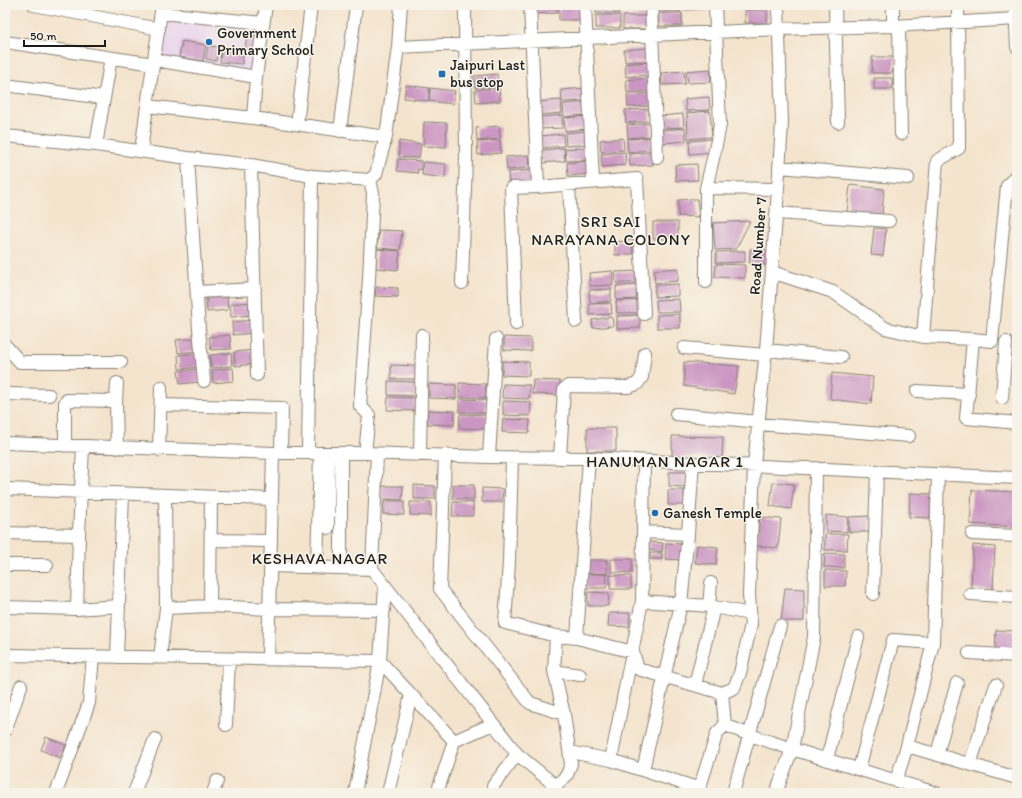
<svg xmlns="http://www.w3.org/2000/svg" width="1022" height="798" viewBox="0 0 1022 798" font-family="Itim,sans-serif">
	<rect width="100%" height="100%" fill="#f7f3e8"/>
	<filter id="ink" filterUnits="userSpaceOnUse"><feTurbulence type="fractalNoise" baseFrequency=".025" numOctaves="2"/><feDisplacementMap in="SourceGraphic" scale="8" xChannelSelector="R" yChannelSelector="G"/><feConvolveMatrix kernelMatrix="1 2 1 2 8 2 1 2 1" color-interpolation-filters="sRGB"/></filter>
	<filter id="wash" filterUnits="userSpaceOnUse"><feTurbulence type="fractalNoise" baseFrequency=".012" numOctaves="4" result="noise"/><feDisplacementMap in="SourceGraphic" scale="16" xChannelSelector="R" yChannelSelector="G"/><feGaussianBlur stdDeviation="0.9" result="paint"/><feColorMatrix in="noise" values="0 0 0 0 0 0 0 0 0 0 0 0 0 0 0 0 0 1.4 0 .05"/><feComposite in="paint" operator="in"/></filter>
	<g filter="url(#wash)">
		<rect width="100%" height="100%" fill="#f4e4cd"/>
		<!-- built -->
		<path fill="#e8d2ee" d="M164 18 259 27 252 71 160 57Z"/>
		<g id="blocks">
			<!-- building -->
			<path fill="#cb96c3" d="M534 5H557V13L534 14Z
				M596 5H619V13H596Z
				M658 5H681V11H658Z
				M684 5H706V9L684 10Z
				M745 5H767V8L745 9Z
				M559 7H582V20H559Z
				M745 10H767V23H745Z
				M659 13H682V26H659Z
				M596 15H620V28H596Z
				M623 16H647V29H623Z
				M247 34 257 36 254 51 245 49Z
				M182 41 206 45 203 61 179 57Z
				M208 46 219 47 216 61 206 59Z
				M226 48 240 49V54L243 55 242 64 220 62 221 52 226 53Z
				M647 48 648 61 625 62 624 50Z
				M872 57H896L892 73H872Z
				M649 62 650 75 626 77 625 64Z
				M710 69 711 82 688 83 686 71Z
				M684 71 685 84 662 85 661 73Z
				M497 74 498 87 475 88 474 76Z
				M649 78 650 91 627 93 626 80Z
				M874 78H892V89H874Z
				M406 85 429 88V101L404 98Z
				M430 88 455 91 453 104 429 101Z
				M499 88 500 101 476 103 475 90Z
				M585 88 586 101 562 102 561 90Z
				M651 93 652 106 628 107 627 95Z
				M709 97 710 110 686 111 685 99Z
				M561 100 562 113 538 115 537 102Z
				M586 102 587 115 564 117 563 104Z
				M649 109 650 121 626 123 625 110Z
				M710 111 712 137 688 139 687 113Z
				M683 114 684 127 661 128 660 116Z
				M562 115 563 128 540 129 539 117Z
				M587 116 588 129 565 131 564 118Z
				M424 122 447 123 446 147 423 146Z
				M650 123 651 136 628 138 627 125Z
				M499 126 500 139 477 141 476 128Z
				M685 128 686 141 662 143 661 130Z
				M588 131 589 144 566 146 565 133Z
				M563 134 564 146 541 148 540 136Z
				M651 137 652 150 628 152 627 139Z
				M623 138 624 150 601 152 600 140Z
				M712 139 713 152 690 154 689 141Z
				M500 140 501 153 478 155 477 142Z
				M399 141 421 144 419 158 399 157Z
				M589 147 590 160 566 161 565 149Z
				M564 148 565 161 542 163 541 150Z
				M625 152 626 165 602 167 601 154Z
				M652 152 653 165 630 166 629 154Z
				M529 155 530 168 507 170 506 157Z
				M398 159 421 161V170L417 169 418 173 397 171Z
				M590 161 591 174 568 176 567 163Z
				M423 162 446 164 445 178 422 175Z
				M697 164 698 180 676 181 675 165Z
				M531 170 532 183 509 185 508 172Z
				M850 185 884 189 882 215 847 212Z
				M697 199 699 217 678 216V200Z
				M750 221 736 249 715 250 713 223Z
				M653 222H678V239H653Z
				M874 228 886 229 883 256 871 255Z
				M379 230 402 231 400 250 377 248Z
				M637 240V246L632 247 633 254 615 255V242Z
				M377 249 400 251 398 270 376 268Z
				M750 249 768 250 767 265 749 263Z
				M745 251V262L716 263V252Z
				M716 264 745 265V278L715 277Z
				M678 268V281L655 283 654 270Z
				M612 271 613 285 590 286 589 273Z
				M639 271 640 283H616L615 272Z
				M678 284V296L655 297V285Z
				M639 285 640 299 616 300V286Z
				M376 287 398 288V297L375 296Z
				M611 289V301L590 303 589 290Z
				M227 297 228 310 207 312 206 298Z
				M679 299 680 312H657L656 300Z
				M639 300V313H617L616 301Z
				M251 302 252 315 231 317 230 304Z
				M611 303 612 314 590 315 589 304Z
				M680 314V328H657V315Z
				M640 315V328L617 329V316Z
				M612 317 613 326 593 328 592 320Z
				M253 320 254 333 233 335 232 322Z
				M230 335 231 349 211 350 209 337Z
				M504 337 531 338V351L504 350Z
				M197 338 199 351 178 353 176 340Z
				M254 350 256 364 235 366 234 352Z
				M199 353 200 367 179 369 178 355Z
				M231 353 232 366 211 368 210 355Z
				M502 361 529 362V376L502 375Z
				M684 362 739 366 734 394 684 386Z
				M391 365 418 366V379H391Z
				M233 368 234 381 213 383 212 370Z
				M199 369 200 382 180 384 178 371Z
				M832 373 873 377 871 404 830 399Z
				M533 380 560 381V395L532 394Z
				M388 381 415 382V396L388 395Z
				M459 383 486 384V398L459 397Z
				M429 384 456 385V399L429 398Z
				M503 384 530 385 529 399 502 398Z
				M388 397 415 398 414 411 387 410Z
				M459 399 486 400V413L459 412Z
				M503 401 531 402 530 416 503 415Z
				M428 410 455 411 454 425 427 424Z
				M460 414 487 415 486 429 459 428Z
				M503 419 530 420 529 433 502 432Z
				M587 428H616V451H587Z
				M672 436 723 437 722 458 672 457Z
				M669 472H686L685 487 669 486Z
				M773 482 794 484 791 509 770 506Z
				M414 485 435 486V499H414Z
				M453 485H474V499H453Z
				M382 486H403L402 500 381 499Z
				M482 488 503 489 502 502H482Z
				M668 490H684V505H668Z
				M972 490 1017 492V527L970 524Z
				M910 493 931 494 930 518 909 517Z
				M384 501H404V515L383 514Z
				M410 502H431V516L410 515Z
				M453 502H473V516H452Z
				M826 515 848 517 847 532 826 531Z
				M870 516V532H849V517Z
				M760 517 781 519 778 548 757 546Z
				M825 534H848L847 550H825Z
				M650 542 663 543 662 552 649 550Z
				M666 543 682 544 681 560 665 559Z
				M697 545 718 547 716 565 695 563Z
				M973 545 995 547 993 590 971 589Z
				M650 553H662V559H650Z
				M825 553 844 554V568L824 567Z
				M611 559H632V573L611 572Z
				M587 560H607V574L586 573Z
				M825 570 846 571 845 586H825Z
				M586 574H607L606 588H585Z
				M610 575 631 576V589H610Z
				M785 588 804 589V621H781Z
				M588 592 609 593 608 606H588Z
				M609 613H630L629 627 608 626Z
				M996 630 1017 631V652L995 651Z
				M46 737 66 745 60 758 41 750Z"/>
		</g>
	</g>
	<g filter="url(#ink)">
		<use href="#blocks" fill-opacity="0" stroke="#888074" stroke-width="1"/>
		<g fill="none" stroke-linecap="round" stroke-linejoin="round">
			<!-- minor casing -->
			<g stroke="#888074" stroke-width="14">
				<path id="minor" d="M34 5 159 29
					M162 5 147 106 253 118 386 137
					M585 5 593 182
					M651 5 657 157
					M835 5 838 122
					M893 5V26
					M958 5 959 148 937 161 923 337 973 339 966 418 1017 423
					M1015 5 1017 47
					M161 13 263 23
					M899 26 901 134
					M5 42 154 64
					M398 47 780 29 893 26 1017 19
					M155 60 256 77
					M5 85 104 98
					M253 118 256 77 266 5
					M297 124 311 5
					M340 131 356 6 352 5
					M5 136 96 145 188 158 251 165 312 176 370 180 376 174 386 137 398 47 401 5
					M96 145 111 58
					M141 151 147 106
					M188 158 199 329 204 381
					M251 165 257 375
					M779 167 908 178
					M569 185 576 321
					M538 187 637 179 644 314
					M706 188 778 189
					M777 213 889 221
					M772 272 833 292 885 328 923 337
					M706 282V188L715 150 720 125 715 5
					M462 283 466 158 465 5
					M197 292 255 289
					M516 324 511 188 538 187 530 5
					M973 339 992 341 1007 186 1017 174
					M5 345 20 362H121
					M684 348 766 355
					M766 350 841 357
					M917 391 969 394
					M5 394 49 395
					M1002 398 1006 342
					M116 403 117 383
					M161 405 282 408 281 452
					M676 414 759 422
					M758 424 909 436
					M5 443 273 453H365L489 457 589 458 1017 478
					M65 446V403L67 400 112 401 116 403 117 448
					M159 450 161 387
					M308 452 312 176
					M341 453V568
					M365 453 369 415 360 406 369 279 373 193 370 180
					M420 455 422 335
					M445 455 440 589 530 703 564 714
					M489 457 496 339
					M512 458 509 562 505 623 556 636 577 638 633 652 638 669 722 693 725 725 750 735 792 749 936 793
					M560 458 564 389 568 386 628 387 637 384 642 377 645 353
					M5 489 271 499
					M328 528 329 453
					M643 532 688 534
					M5 533 79 535
					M972 534 1017 536
					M211 540 270 541
					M5 565H47
					M270 566 372 569 517 754 556 786
					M317 567 320 453
					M372 569 377 454
					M873 594 877 471
					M970 594 1017 597
					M642 601 709 606 750 614
					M210 606 211 497
					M709 606 711 583
					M5 607 77 609 119 606
					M166 608 210 606 269 609 384 610
					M77 609 79 535 83 446
					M577 638 589 458
					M969 653 1017 656
					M5 655 380 661 454 741
					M117 657 123 493
					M160 658 166 608 165 495
					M268 659 273 453
					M554 671 580 675
					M695 685 714 607
					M722 693 734 688 740 673 751 624 749 595 754 465 766 350 777 204 782 123 778 5
					M226 725 229 659
					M5 731 21 686
					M907 746 1017 778
					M570 752 611 760 700 789
					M937 754 957 683
					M827 759 858 637
					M611 760 642 601 644 461
					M970 764 996 685
					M859 769 893 640 933 643
					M643 770 681 604 688 534 693 462
					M896 781 907 746 933 643 938 475
					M493 786 517 754
					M56 793 89 703 93 656
					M134 793 155 739
					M213 793 217 781
					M355 793 380 661 385 586
					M388 793 411 695
					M437 793 454 741 493 724
					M549 793 567 775 571 764 564 714 554 671 556 636
					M698 793 717 733 725 725
					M733 793 780 626
					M776 793 792 749 814 637 816 468"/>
			</g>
			<!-- minor -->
			<use href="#minor" stroke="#fff" stroke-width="12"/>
		</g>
	</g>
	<!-- markers -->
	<g fill="#1f6fb2" stroke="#f7f3e8" stroke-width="1.5">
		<circle cx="209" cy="42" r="4"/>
		<rect x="438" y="70" width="8" height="8" rx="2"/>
		<circle cx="655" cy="513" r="4"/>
	</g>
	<g text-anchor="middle" stroke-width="3" stroke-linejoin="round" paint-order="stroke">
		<!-- poi labels -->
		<g font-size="15" fill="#1c1c1c" stroke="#f7f3e8" text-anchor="start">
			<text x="217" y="38">Government<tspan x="217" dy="17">Primary School</tspan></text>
			<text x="450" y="70">Jaipuri Last<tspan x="450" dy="17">bus stop</tspan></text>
			<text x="663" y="518">Ganesh Temple</text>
		</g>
		<!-- street labels -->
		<g font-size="15" fill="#1c1c1c" stroke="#f7f3e8">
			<text transform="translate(758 246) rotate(-86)" y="5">Road Number 7</text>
		</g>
		<!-- neighbourhood labels -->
		<g font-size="16" letter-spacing="1" fill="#1c1c1c" stroke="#f7f3e8">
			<text x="611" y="227">SRI SAI<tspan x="611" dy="18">NARAYANA COLONY</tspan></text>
			<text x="665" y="467">HANUMAN NAGAR 1</text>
			<text x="320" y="564">KESHAVA NAGAR</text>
		</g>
	</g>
	<!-- margin -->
	<rect width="1022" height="798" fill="none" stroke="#f7f3e8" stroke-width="20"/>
	<!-- scale -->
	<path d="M24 40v6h81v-6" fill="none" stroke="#1c1c1c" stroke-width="2"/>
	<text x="30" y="40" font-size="12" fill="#1c1c1c" stroke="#f7f3e8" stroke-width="3" paint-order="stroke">50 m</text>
</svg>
